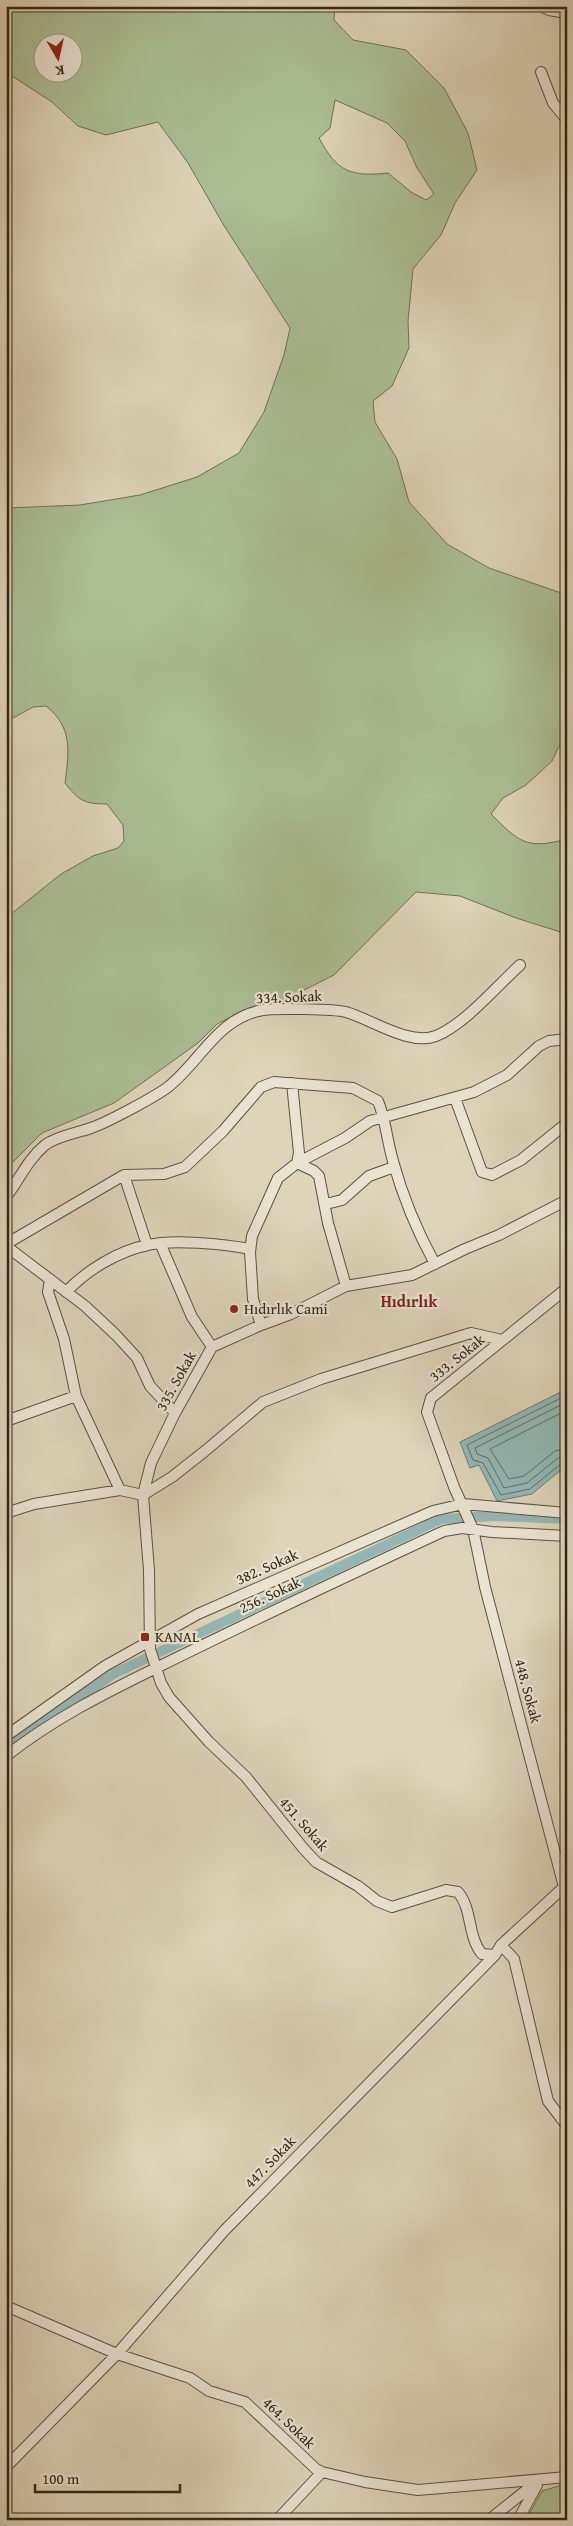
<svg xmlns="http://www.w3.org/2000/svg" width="573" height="2526" viewBox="0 0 573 2526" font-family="'Gentium Book Plus',serif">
	<rect width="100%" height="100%" fill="#ddd4b9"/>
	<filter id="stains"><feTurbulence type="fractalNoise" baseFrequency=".004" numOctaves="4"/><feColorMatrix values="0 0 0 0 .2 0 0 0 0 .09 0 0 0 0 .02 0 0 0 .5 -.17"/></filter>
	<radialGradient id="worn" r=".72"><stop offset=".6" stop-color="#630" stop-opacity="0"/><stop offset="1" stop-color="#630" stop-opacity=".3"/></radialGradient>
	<!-- green -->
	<path fill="#abbe94" stroke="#6f7256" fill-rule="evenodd" d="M6 6H335L334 20 353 40 406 50 444 88 468 133 477 170 455 203 441 235 413 269 408 321 409 348 392 386 373 401 375 422 397 459 409 502 447 544 489 568 567 595V742L559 746 552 761 526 785 503 798 491 814C519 842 526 850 567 839V934L516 918 460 896 416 892 334 975 280 1002 237 1014 217 1024 198 1043 114 1103 42 1133 6 1169V918L61 874 93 856 118 848 124 841 123 825 107 804C85 804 79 801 65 783 69 752 73 727 46 706L33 707 6 722V508L80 505 140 495 197 477 239 453 264 412 284 355 290 328 223 224 188 163 158 122 106 135 78 126 52 102 6 72ZM42 42H72V72H42ZM335 100 387 123 405 141 417 168 434 194 426 200 411 192 388 173C351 177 337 172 319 138L330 128Z
		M562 2485H567V2520H526L542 2491Z"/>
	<!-- water -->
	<path fill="#93b7b5" stroke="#6d7d77" d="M567 1389V1465L532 1494 497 1501 479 1465 470 1468 460 1442Z"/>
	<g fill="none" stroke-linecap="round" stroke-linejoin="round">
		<!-- shore -->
		<path stroke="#636e67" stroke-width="1" d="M567 1395 467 1445 473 1460 483 1463 501 1495 530 1489 562 1463 567 1462
			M567 1402 475 1448 477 1454 488 1458 504 1488 527 1483 558 1458 567 1456
			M567 1410 490 1449 509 1479 524 1476 555 1451 567 1448"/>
		<!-- canal -->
		<path stroke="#93b7b5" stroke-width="10" d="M6 1747 113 1674 441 1519 496 1516 567 1519"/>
		<!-- minor casing -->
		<g stroke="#5e5141" stroke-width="12">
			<path id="minor" d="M541 6 549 10 567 13
				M541 72 553 103 567 120
				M292 1083 299 1153 297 1163 314 1171 319 1176 328 1223 346 1286
				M455 1098 482 1172 492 1175 521 1160 567 1123
				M124 1175 147 1245
				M6 1197C19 1180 28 1159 45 1145 57 1136 77 1133 91 1128 106 1123 155 1097 168 1087 201 1061 217 1018 263 1010 276 1008 334 1009 346 1012 373 1020 409 1046 436 1036 465 1024 496 987 520 965
				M326 1204 342 1200 369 1176 394 1167
				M160 1243 192 1317 212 1347
				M6 1244 124 1175 164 1174 185 1167 223 1131 261 1087 274 1082 353 1088 378 1101C386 1121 387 1141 393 1161 403 1198 417 1231 435 1264
				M6 1246 85 1306 116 1335 137 1358 150 1386 175 1413
				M50 1279 48 1292 64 1339 76 1396 120 1490
				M66 1292C87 1270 118 1251 148 1245 173 1239 224 1244 250 1249
				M261 1325 291 1314 346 1286 412 1275 465 1249 499 1235 567 1200
				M6 1421 76 1396
				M6 1513 34 1504 120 1490 143 1495 172 1477 205 1451 263 1402 321 1379 471 1333 502 1340
				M6 1736 105 1666 198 1614 433 1511 463 1504 567 1513
				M6 1756C55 1718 101 1695 156 1668 251 1621 347 1576 444 1531L462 1528 492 1532 567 1536
				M564 1887 485 1587 473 1529 454 1487 427 1412 431 1398 567 1288
				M501 1945 514 1959 548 2101 567 2126
				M495 1955 482 1954C467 1936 473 1910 458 1892L446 1890 392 1907 377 1901 358 1886 316 1862 303 1848 246 1777 209 1742 169 1697 161 1683 150 1649 149 1570 143 1495 151 1463 175 1413 212 1347 261 1325 253 1299 250 1252 252 1236 278 1178 297 1163 345 1138 370 1121 474 1092 507 1075 539 1046 549 1041 567 1039
				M6 2306 117 2354 190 2378 209 2391 245 2402 316 2469 322 2472 365 2482 418 2490 567 2477
				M6 2467 117 2354 224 2231 495 1955 501 1945 564 1887
				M277 2520 322 2472
				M489 2520 539 2480
				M518 2520 537 2485"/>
		</g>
		<!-- minor -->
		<use href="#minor" stroke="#e9e3d2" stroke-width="10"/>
	</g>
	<!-- markers -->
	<g fill="#8f2418" stroke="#e9e3d2" stroke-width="2">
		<circle cx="234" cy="1309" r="5"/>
		<rect x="140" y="1632" width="10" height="10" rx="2.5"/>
	</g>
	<g text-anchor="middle" stroke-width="4.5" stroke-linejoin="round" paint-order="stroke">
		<!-- street labels -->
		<g font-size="15" fill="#332519" stroke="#e9e3d2">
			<text transform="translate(289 997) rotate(-2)" y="5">334. Sokak</text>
			<text transform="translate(457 1358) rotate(-39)" y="5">333. Sokak</text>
			<text transform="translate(176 1381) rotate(-61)" y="5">335. Sokak</text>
			<text transform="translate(267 1567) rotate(-24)" y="5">382. Sokak</text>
			<text transform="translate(270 1595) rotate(-25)" y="5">256. Sokak</text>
			<text transform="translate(528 1691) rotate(75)" y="5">448. Sokak</text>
			<text transform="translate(304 1824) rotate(49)" y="5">451. Sokak</text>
			<text transform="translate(270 2162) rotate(-46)" y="5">447. Sokak</text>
			<text transform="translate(289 2423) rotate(44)" y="5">464. Sokak</text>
		</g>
		<!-- poi labels -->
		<g font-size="15" fill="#332519" stroke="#e9e3d2" text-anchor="start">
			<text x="244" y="1314">Hıdırlık Cami</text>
			<text x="155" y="1642">KANAL</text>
		</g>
		<!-- neighbourhood labels -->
		<g font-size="16" font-weight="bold" fill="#7a1f14" stroke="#e9e3d2">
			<text x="409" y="1307">Hıdırlık</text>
		</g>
	</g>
	<!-- margin -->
	<rect width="573" height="2526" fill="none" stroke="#ddd4b9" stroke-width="25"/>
	<rect x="8" y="8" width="558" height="2511" fill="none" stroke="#332519" stroke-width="2.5"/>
	<rect x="12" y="12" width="548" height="2501" fill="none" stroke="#332519"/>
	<!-- north arrow -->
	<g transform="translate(58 58) rotate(171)"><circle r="24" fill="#e9e3d2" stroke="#a09788"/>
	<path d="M0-4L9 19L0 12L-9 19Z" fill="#8f2418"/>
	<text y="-8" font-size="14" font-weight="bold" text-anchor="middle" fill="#332519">K</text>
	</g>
	<!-- scale -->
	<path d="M35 2484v8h145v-8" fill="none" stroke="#332519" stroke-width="2.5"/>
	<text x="42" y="2484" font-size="15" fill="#332519" stroke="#e9e3d2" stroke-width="4" paint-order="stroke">100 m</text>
	<rect width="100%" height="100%" filter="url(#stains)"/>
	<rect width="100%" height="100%" fill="url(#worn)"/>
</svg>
